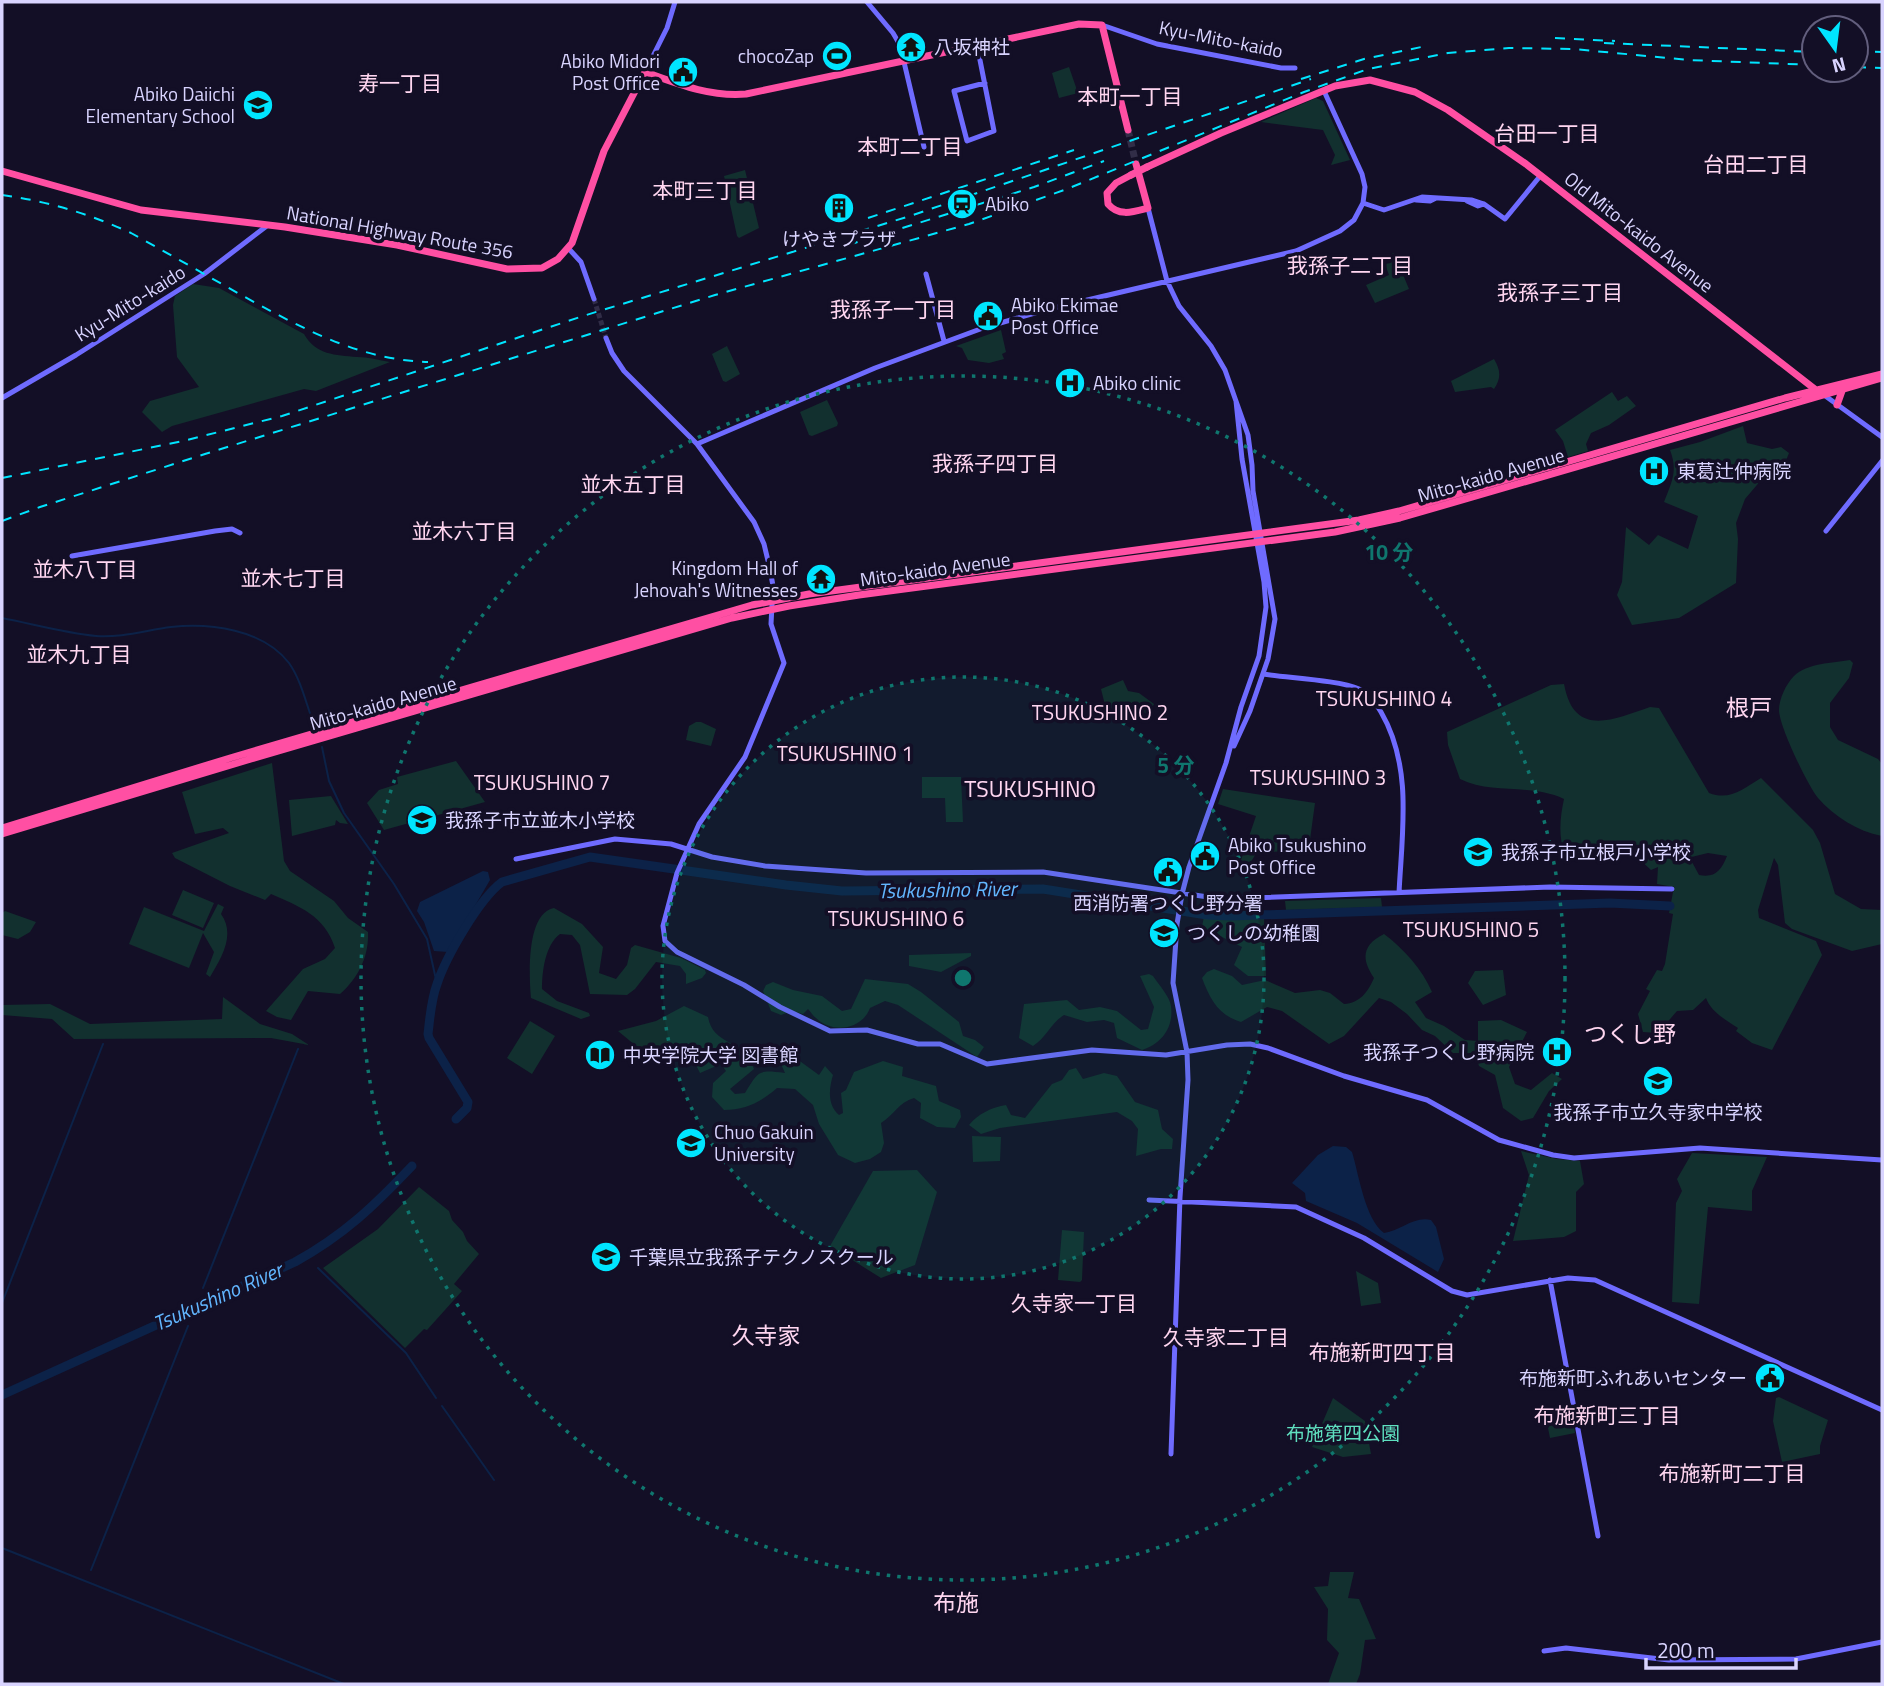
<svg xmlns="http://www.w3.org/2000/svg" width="1884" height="1686" viewBox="0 0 1884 1686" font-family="'Titillium Web','Noto Sans JP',sans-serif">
	<rect width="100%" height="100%" fill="#130f26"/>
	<!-- green -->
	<path fill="#12302f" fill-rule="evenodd" d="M1069 67 1078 93 1059 98 1052 73Z
		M1316 98 1323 101 1350 160 1331 165 1335 155 1323 130 1261 122Z
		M745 170 759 228 739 238 737 236 724 176Z
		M1394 253 1409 289 1375 303 1366 285 1389 275 1385 264 1391 263 1389 255Z
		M193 284 219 288 304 334C316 355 335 355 357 357 368 357 379 360 390 362L316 391 304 389 172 426 162 432 142 412 150 401 199 387 177 357 173 305 175 296Z
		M1001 330 1006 352 1002 354 1004 359 989 363 968 360 962 348 956 346Z
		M727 346 740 374 726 382 723 381 712 354Z
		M1494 359C1501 371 1501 378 1494 389L1491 387 1455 392 1451 381Z
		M1612 392 1618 401 1627 396 1636 406 1609 425 1591 433 1586 444 1588 451 1568 457 1563 441 1555 430Z
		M827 400 838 423 837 426 812 436 809 435 800 412Z
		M1743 426 1747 443 1772 449 1781 447 1789 453 1783 468 1770 477 1762 479 1745 499 1736 523 1738 539 1736 583 1679 618 1632 625 1617 595 1622 582 1626 527 1649 545 1658 535 1688 549 1698 516 1664 502C1672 481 1678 471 1670 450L1700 442Z
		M1850 660 1853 663 1849 678 1830 703V727L1838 740 1878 759 1882 764V836C1857 831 1835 817 1818 798 1808 786 1779 726 1779 710 1779 699 1786 684 1794 676 1807 663 1833 663 1850 660Z
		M1123 680 1128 691 1139 693 1154 704 1148 715 1142 711 1109 715 1107 713 1101 689Z
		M1564 684C1574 738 1612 720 1650 707L1659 708 1709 793C1730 801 1743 789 1761 778L1813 830 1820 843 1835 894 1861 909 1882 910V944L1852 951 1792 929 1785 923 1778 865 1774 858 1758 910 1759 918 1816 941 1822 955 1772 1050 1752 1043 1736 1031 1738 1028C1726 1020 1711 1012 1706 998L1693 1010 1677 1011 1658 1033 1643 1032 1638 1014 1650 991 1646 989 1657 970 1662 971 1665 964 1673 914 1669 913 1674 887 1657 884 1658 867 1651 870 1626 847 1565 854C1558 837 1560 817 1564 799 1531 783 1492 795 1460 779L1448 745 1447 732 1551 685ZM1708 853 1727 856C1721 871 1715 878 1699 875L1692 862 1679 860Z
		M696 722H701L716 729 711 746 686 740 689 726Z
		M456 761 485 802 384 830 367 803 379 790 398 784 397 777Z
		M272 763 284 861 290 871 334 901 348 918 368 932C369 957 358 978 340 994L308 991 291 1020 277 1017 266 1011 303 969 325 959 335 948C325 916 299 906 271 894L265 900 230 886 175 858 172 853 229 833 223 828 195 834 182 792Z
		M922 777H961L963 822H946L945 798H922Z
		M1223 789 1315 803 1309 847 1305 851 1257 852 1249 865 1241 860 1256 816 1218 804Z
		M331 796 348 824 340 823 336 820 335 825 292 836 289 800Z
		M183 890 214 903 203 928 172 915Z
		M1381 898 1382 907 1286 910 1285 901Z
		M218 904 224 907 221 914C236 935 221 958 210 977L206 974 214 952 203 933 189 968 129 944 144 907 204 931Z
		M554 908 582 924 603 947 599 973 616 979 627 965 631 948 635 945 681 958 705 970 706 973 702 978 686 984V974L680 966 656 962 635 989 627 995 590 994 580 945 572 935 560 934C545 945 542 972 542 989L557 1001 589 1013 590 1016 581 1019 531 998C529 976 526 913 554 908Z
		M5 911 36 922 30 932 18 939 2 935V913Z
		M1204 916 1264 917 1266 976H1248L1234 965 1242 947 1202 927Z
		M1384 934C1404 949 1422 969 1432 992L1415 1002 1426 1018 1444 1026 1465 1040 1478 1041V1021L1501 1020 1527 1032 1509 1067 1515 1084 1531 1090 1552 1073 1562 1079 1549 1091 1533 1118 1521 1121 1503 1108 1495 1075 1479 1066 1475 1053H1453L1435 1036 1422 1030 1407 1014 1391 1002 1379 998 1344 1036 1329 1044 1282 1011 1267 1007 1241 1022C1218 1015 1210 999 1202 978L1207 972 1214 969 1232 976 1242 985 1265 980 1295 993 1320 990 1330 993 1344 1004C1360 1003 1368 992 1374 978 1361 959 1362 945 1384 934Z
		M971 953V956L941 972 909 966V955Z
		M1503 970 1506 995 1483 1005 1468 983 1475 971Z
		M1149 974 1153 976C1159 985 1170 997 1171 1006 1174 1028 1161 1044 1142 1050L1117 1038 1114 1023 1104 1020 1087 1022 1064 1015C1051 1023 1046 1038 1033 1046L1019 1038 1024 1004 1067 1000 1079 1010 1100 1007 1117 1011 1141 1030 1148 1029 1154 1007 1140 976Z
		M865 979 908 984 921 992 959 1022 963 1036 975 1040 984 1047 977 1057 898 1005 885 1001 870 1008C862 1030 832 1034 816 1018 813 1016 811 1012 808 1009L803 1014 792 1011 781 1015 771 1011 763 991 766 985 773 982 793 990 822 996 842 1011 851 1009Z
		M223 997 260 1024 292 1034 309 1045 271 1038 74 1039 52 1019 2 1015V1005L50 1004 90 1024 222 1019Z
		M684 1006 708 1017C713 1046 743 1038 754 1069L730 1089 735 1094 745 1093C759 1070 758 1070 785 1073L781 1064 787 1059H797L819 1075 825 1066 833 1075C829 1088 827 1105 839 1115L843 1113 841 1093 846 1090 854 1072 883 1061 903 1067 902 1076 936 1086 939 1101 960 1110 961 1117 955 1128 937 1127 920 1118 921 1103 914 1098C899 1102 894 1115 881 1123L884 1143 881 1152 870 1159 855 1163 838 1155 819 1124 813 1105 795 1089 777 1088C761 1102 745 1110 724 1110L712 1097 713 1083 726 1071 721 1064 700 1073 694 1061 678 1048 662 1054 659 1057 641 1050 618 1031 656 1021Z
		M530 1021 555 1036 532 1074 507 1058Z
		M1076 1068 1083 1079 1104 1073 1117 1076 1135 1102 1158 1110 1162 1129 1173 1139 1172 1149H1161L1136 1156 1138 1129 1132 1121 1117 1112 1000 1128 981 1134 969 1125C978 1114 992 1107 1006 1105L1011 1115 1025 1118 1052 1084 1062 1080 1069 1070Z
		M972 1136 1001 1137 1000 1161 973 1162Z
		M1521 1151 1557 1159 1580 1161 1584 1184 1576 1192V1231L1564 1237 1513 1241 1529 1175Z
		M1692 1153 1767 1157 1752 1191V1211L1708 1207 1699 1304 1672 1302 1676 1203 1682 1191 1677 1179Z
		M917 1170 937 1192 915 1265 881 1278 830 1246 873 1171Z
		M419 1187 449 1211 452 1220 463 1232 467 1241 479 1254 454 1284 462 1291 427 1330 424 1329 405 1348 323 1268 378 1229Z
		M1062 1230 1084 1232 1082 1280 1080 1282 1058 1280Z
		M1356 1271 1378 1283 1381 1303 1361 1306Z
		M1779 1397 1828 1420 1820 1446V1454L1782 1462 1773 1421 1776 1398Z
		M1333 1398 1365 1421 1371 1454 1343 1457 1312 1447Z
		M1572 1413 1575 1433 1550 1438 1546 1418Z
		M1330 1572H1354L1348 1598 1359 1599 1376 1639 1365 1640 1360 1674 1356 1684H1328L1339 1653 1327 1640 1328 1609 1314 1587 1328 1586Z"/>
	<!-- water -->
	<path fill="#0c2248" d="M483 871 488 872 490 880 448 952 434 951 424 922 417 911 420 902Z
		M1333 1146 1346 1147 1352 1152C1359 1175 1365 1219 1384 1233 1401 1231 1413 1216 1431 1220L1436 1227 1444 1259 1438 1272 1357 1223 1306 1201 1305 1193 1292 1183 1318 1155Z"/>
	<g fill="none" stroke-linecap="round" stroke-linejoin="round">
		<!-- stream -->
		<path stroke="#0c2248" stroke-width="2" d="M2 618C33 624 65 633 96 636 121 638 147 630 171 627 210 623 263 629 289 663 301 680 306 703 313 722
			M322 747 329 781 344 813 394 884 427 939 437 984
			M318 1268 406 1353 436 1398
			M203 1288 298 1049
			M2 1303 103 1044
			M442 1406 494 1480
			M2 1548 344 1684
			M91 1570 188 1326"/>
		<!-- river -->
		<path stroke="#0c2248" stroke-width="9" d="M456 1119 467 1108 468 1102 429 1038 428 1034C430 1017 431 1000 437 984 446 957 479 899 502 882L590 857 786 885 842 891 1043 889 1207 915 1231 916 1610 903 1670 906
			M2 1395 295 1262C344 1235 374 1206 412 1166"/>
		<!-- secondary-tunnel -->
		<path stroke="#312d47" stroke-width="5" stroke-dasharray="5 2.5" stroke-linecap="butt" d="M594 299 606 338"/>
		<!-- highway-tunnel -->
		<path stroke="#312d47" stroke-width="7" stroke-dasharray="7 3.5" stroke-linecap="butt" d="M1128 130 1136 164"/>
		<!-- secondary -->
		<path stroke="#6f6bff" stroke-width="5" d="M867 2 893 33 900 45 924 147
			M1102 25 1157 44 1281 68H1295
			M977 45 994 131 967 141 954 91 985 83
			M645 72 667 28 675 2
			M1416 200 1430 201 1436 198
			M1467 201 1478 206 1484 204
			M1363 203 1384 210 1422 197 1472 200 1484 204 1505 219 1541 175
			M1148 208 1167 281 1179 306 1211 346 1225 370 1248 435 1252 465 1253 491 1275 619 1268 659 1250 711 1234 746
			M569 249 581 262 594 299
			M926 274 944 341
			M606 338 612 353 624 371 697 444 754 522 764 544 770 569 773 586 771 624 784 663 745 757 699 824 677 873 663 926 665 941 677 952 744 985 780 1007 830 1031 867 1030 918 1044H940L987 1064 1092 1050 1166 1055 1227 1045 1250 1044 1268 1048 1344 1076 1427 1100 1499 1140 1553 1155 1574 1158 1700 1148 1882 1160
			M1824 395 1882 437
			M2 398 76 355 204 274 268 225
			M697 444 875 368 983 328 1049 309 1296 251 1340 231 1354 220 1363 203 1365 187 1362 174 1324 91
			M1826 531 1882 461
			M72 556 215 531 232 529 240 533
			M1263 674C1287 678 1339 680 1359 689 1370 694 1375 702 1381 712 1413 767 1402 832 1399 893
			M516 859 615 839 671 844 712 857 765 866 866 873 1043 872 1221 899 1550 887 1672 889
			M1149 1200 1296 1207 1364 1238 1452 1291 1467 1295 1568 1278 1595 1280 1882 1410
			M1550 1280 1598 1536
			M1171 1454 1180 1197 1188 1080 1187 1052 1173 983 1177 924 1182 894 1189 867 1226 763 1241 707 1259 656 1266 607 1264 582 1242 459 1236 401
			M1544 1651 1566 1648 1669 1660 1796 1659 1882 1642"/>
		<!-- highway -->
		<path stroke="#ff4fa3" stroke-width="7" d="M1147 167 1221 133 1335 86 1370 80 1415 92 1448 110 1526 164 1816 390
			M2 171 141 210 285 227 397 245 507 269 542 268 558 259 572 243 604 151 645 72C678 84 710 97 746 94L1079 24 1102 25 1128 130
			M1131 175 1116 183 1107 193 1108 204C1119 217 1133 212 1148 208L1136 164
			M1837 405 1842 391
			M2 828 230 758 752 605 809 594 1359 520 1399 511 1785 398 1882 374
			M2 834 251 759 732 618 789 606 859 595 1335 532 1400 518 1882 378"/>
		<!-- rail -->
		<path stroke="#00e5ff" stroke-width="2" stroke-dasharray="10 9" stroke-linecap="butt" d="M1555 38 1615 41
			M1604 43 1814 52
			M1856 51 1882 52
			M1856 67 1882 68
			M1301 79 1364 59 1426 46
			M2 195C47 201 90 214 131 233 169 254 206 275 243 296 302 328 359 360 428 362
			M868 218 1074 150
			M848 245 1034 187 1104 161
			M2 478 183 441 282 416 583 316 910 216 1311 79
			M2 521 40 507 205 454 715 295 969 224 1067 189 1304 92 1368 69 1448 53 1509 48 1573 49 1689 60 1814 65"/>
		<!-- highway-bridge -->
		<path stroke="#ff4fa3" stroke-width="7" d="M1131 175 1147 167"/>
	</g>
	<!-- distance rings -->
	<circle cx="963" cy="978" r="301" fill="#0f766e" fill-opacity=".12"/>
	<g fill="none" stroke="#0f766e" stroke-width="3.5" stroke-dasharray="3.5 7">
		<circle cx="963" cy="978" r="301"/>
		<circle cx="963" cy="978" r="602"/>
	</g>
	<!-- icons -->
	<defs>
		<g id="temple-disc" transform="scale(1.575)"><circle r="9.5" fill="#00e5ff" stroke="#130f26"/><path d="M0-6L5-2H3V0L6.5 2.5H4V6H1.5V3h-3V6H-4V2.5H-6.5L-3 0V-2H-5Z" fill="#111"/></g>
		<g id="stadium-disc" transform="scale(1.575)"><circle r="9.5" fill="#00e5ff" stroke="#130f26"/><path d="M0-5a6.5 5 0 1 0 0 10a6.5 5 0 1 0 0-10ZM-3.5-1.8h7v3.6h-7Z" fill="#111"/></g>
		<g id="civic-disc" transform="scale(1.575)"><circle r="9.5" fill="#00e5ff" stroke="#130f26"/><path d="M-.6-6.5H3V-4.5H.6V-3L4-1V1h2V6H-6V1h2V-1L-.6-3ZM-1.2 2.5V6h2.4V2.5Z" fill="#111"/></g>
		<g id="school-disc" transform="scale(1.575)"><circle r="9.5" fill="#00e5ff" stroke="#130f26"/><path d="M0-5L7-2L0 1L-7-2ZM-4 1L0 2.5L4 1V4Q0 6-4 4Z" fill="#111"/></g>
		<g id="station-disc" transform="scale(1.575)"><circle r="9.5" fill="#00e5ff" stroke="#130f26"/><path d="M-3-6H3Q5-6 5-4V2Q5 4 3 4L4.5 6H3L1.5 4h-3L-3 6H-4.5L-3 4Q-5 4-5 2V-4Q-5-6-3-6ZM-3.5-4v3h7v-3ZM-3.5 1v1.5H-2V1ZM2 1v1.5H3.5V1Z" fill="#111"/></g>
		<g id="building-disc" transform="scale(1.575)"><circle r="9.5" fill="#00e5ff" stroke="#130f26"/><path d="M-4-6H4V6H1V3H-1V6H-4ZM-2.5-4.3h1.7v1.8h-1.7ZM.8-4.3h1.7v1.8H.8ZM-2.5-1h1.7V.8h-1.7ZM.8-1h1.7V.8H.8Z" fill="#111"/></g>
		<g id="hospital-disc" transform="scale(1.575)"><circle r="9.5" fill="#00e5ff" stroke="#130f26"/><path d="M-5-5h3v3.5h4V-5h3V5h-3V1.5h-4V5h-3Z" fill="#111"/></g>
		<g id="library-disc" transform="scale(1.575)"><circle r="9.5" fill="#00e5ff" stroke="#130f26"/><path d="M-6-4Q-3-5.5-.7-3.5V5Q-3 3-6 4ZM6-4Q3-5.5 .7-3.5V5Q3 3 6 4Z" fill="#111"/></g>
		<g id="university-disc" transform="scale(1.575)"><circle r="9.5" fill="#00e5ff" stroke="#130f26"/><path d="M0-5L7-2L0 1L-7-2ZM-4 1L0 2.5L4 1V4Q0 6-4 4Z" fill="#111"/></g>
	</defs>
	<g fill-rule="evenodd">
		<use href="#temple-disc" x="911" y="47"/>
		<use href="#stadium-disc" x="837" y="56"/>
		<use href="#civic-disc" x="683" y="72"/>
		<use href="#school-disc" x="258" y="105"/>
		<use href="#station-disc" x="962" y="204"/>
		<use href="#building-disc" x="839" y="208"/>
		<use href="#civic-disc" x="988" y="316"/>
		<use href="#hospital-disc" x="1070" y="383"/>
		<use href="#hospital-disc" x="1654" y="471"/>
		<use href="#temple-disc" x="821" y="579"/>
		<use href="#school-disc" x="422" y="820"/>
		<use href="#school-disc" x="1478" y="852"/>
		<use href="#civic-disc" x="1205" y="856"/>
		<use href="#civic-disc" x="1168" y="872"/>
		<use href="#school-disc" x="1164" y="933"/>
		<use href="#hospital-disc" x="1557" y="1052"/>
		<use href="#library-disc" x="600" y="1055"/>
		<use href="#school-disc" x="1658" y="1081"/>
		<use href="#university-disc" x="691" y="1143"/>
		<use href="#university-disc" x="606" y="1257"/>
		<use href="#civic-disc" x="1770" y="1378"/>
	</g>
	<g text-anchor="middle" stroke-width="7" stroke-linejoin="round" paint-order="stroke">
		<!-- street labels -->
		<g font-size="19" fill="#d9d4ff" stroke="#130f26">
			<text transform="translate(1221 39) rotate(11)" y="7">Kyu-Mito-kaido</text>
			<text transform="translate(400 232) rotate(10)" y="7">National Highway Route 356</text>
			<text transform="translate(1639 232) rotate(38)" y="7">Old Mito-kaido Avenue</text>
			<text transform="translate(130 303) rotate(-32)" y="7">Kyu-Mito-kaido</text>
			<text transform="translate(1491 475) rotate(-16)" y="7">Mito-kaido Avenue</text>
			<text transform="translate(935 569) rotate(-8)" y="7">Mito-kaido Avenue</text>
			<text transform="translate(383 703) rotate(-16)" y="7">Mito-kaido Avenue</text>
		</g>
		<!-- poi labels -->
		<g font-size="19" fill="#d9d4ff" stroke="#130f26" text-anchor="start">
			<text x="934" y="54">八坂神社</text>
			<text x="814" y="63" text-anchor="end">chocoZap</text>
			<text x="660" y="68" text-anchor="end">Abiko Midori<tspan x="660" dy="22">Post Office</tspan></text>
			<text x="235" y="101" text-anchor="end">Abiko Daiichi<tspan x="235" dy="22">Elementary School</tspan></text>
			<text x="985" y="211">Abiko</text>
			<text x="839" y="246" text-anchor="middle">けやきプラザ</text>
			<text x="1011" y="312">Abiko Ekimae<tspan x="1011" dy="22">Post Office</tspan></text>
			<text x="1093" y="390">Abiko clinic</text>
			<text x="1677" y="478">東葛辻仲病院</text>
			<text x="798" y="575" text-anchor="end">Kingdom Hall of<tspan x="798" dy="22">Jehovah's Witnesses</tspan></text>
			<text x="445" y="827">我孫子市立並木小学校</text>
			<text x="1228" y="852">Abiko Tsukushino<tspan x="1228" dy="22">Post Office</tspan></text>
			<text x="1501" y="859">我孫子市立根戸小学校</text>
			<text x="1168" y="910" text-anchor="middle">西消防署つくし野分署</text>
			<text x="1187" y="940">つくしの幼稚園</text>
			<text x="1534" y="1059" text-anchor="end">我孫子つくし野病院</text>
			<text x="623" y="1062">中央学院大学 図書館</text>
			<text x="1658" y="1119" text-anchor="middle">我孫子市立久寺家中学校</text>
			<text x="714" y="1139">Chuo Gakuin<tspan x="714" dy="22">University</tspan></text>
			<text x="629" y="1264">千葉県立我孫子テクノスクール</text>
			<text x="1747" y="1385" text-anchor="end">布施新町ふれあいセンター</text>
		</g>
		<!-- park labels -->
		<g font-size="19" fill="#5fe0c0" stroke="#130f26">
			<text x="1343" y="1440">布施第四公園</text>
		</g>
		<!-- neighbourhood labels -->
		<g font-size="21" fill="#ffd6f0" stroke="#130f26">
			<text x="400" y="91">寿一丁目</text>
			<text x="1130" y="104">本町一丁目</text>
			<text x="1547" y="141">台田一丁目</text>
			<text x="910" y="154">本町二丁目</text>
			<text x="1756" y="172">台田二丁目</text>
			<text x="705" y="198">本町三丁目</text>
			<text x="1350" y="273">我孫子二丁目</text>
			<text x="1560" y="300">我孫子三丁目</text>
			<text x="893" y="317">我孫子一丁目</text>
			<text x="995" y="471">我孫子四丁目</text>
			<text x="633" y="492">並木五丁目</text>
			<text x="464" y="539">並木六丁目</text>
			<text x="85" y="577">並木八丁目</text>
			<text x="293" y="586">並木七丁目</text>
			<text x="79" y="662">並木九丁目</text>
			<text x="1384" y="706">TSUKUSHINO 4</text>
			<text x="1100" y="720">TSUKUSHINO 2</text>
			<text x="845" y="761">TSUKUSHINO 1</text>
			<text x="1318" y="785">TSUKUSHINO 3</text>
			<text x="542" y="790">TSUKUSHINO 7</text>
			<text x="896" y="926">TSUKUSHINO 6</text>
			<text x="1471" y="937">TSUKUSHINO 5</text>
			<text x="1074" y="1311">久寺家一丁目</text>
			<text x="1226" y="1345">久寺家二丁目</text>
			<text x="1382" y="1360">布施新町四丁目</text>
			<text x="1607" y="1423">布施新町三丁目</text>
			<text x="1732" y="1481">布施新町二丁目</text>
		</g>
		<!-- water labels -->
		<g font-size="21" font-style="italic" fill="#62b6ff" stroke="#130f26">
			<text transform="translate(947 890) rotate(-1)" y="7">Tsukushino River</text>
			<text transform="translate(218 1297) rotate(-24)" y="7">Tsukushino River</text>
		</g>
		<!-- quarter labels -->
		<g font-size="23" fill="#ffd6f0" stroke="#130f26">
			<text x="1749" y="716">根戸</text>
			<text x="1030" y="797">TSUKUSHINO</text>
			<text x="1630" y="1042">つくし野</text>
			<text x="766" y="1344">久寺家</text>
			<text x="956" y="1611">布施</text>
		</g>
	</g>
	<circle cx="963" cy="978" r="10" fill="#0f766e" stroke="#130f26" stroke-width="3.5"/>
	<g font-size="21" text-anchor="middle" font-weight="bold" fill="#0f766e" stroke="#130f26" stroke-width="7" stroke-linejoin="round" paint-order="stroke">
		<text x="1389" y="560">10 分</text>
		<text x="1176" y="773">5 分</text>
	</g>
	<!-- border -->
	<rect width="1884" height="1686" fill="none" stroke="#d9d4ff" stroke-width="7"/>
	<!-- north arrow -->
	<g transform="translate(1835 49) rotate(166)"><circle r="33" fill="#130f26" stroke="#625e7d" stroke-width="2"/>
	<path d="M0-5L12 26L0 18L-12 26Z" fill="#00e5ff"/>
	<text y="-10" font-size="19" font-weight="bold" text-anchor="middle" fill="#d9d4ff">N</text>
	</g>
	<!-- scale -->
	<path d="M1646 1658v10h150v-10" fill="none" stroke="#d9d4ff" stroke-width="3.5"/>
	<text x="1657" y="1658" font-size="21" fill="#d9d4ff" stroke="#130f26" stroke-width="5" paint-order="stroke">200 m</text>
</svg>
